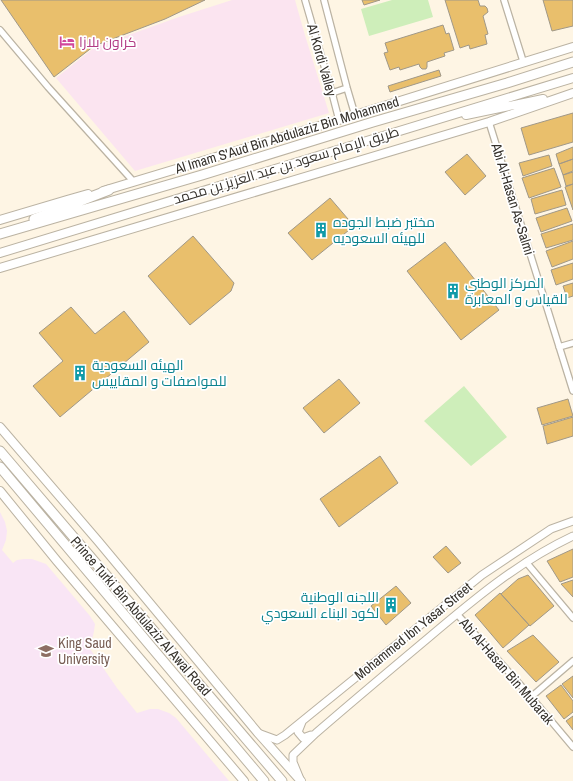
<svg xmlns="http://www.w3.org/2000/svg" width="573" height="781" viewBox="0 0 573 781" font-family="'Archivo Narrow',Cairo,sans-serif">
	<rect width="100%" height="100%" fill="#fef5e4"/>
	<!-- commercial -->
	<path fill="#fbe4f0" d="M232 0H295L304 32 329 113 135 171 56 78 95 47 179 17Z"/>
	<!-- education -->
	<path fill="#f9e5f5" d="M0 512 5 522 7 531 6 540 2 550 13 563 17 560 24 559H32L46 564 90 616 95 624 94 631 92 640 88 646 117 688 137 713 150 709H158L169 713 176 718 229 781H0Z"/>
	<!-- green -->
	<path fill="#ceeeba" d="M392 0H428L433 17 369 36 361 9Z
		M464 386 507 437 471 466 424 421Z"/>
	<!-- building -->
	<path fill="#e9bf6c" stroke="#a09888" d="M1 0H205L165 19 94 46 54 77Z
		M362 0H380L364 5Z
		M445 0H478L480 6H485L487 8 488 12 483 16 488 34 485 35 487 44 470 49 469 45 460 48Z
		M543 0H573V26L552 31Z
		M443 25 446 34 449 33 454 50 444 53 445 56 427 62V67L426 69H422L420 67 419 64 400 70 399 67 390 70 384 53 388 52 385 43Z
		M439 70 441 76 390 92 388 86Z
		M573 113V142L529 155 521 128Z
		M573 147V159L559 164 556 154Z
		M467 154 486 176 465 195 445 172Z
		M549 155 552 166 523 176 519 163Z
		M573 159V171L563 175 559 164Z
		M554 168 561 187 529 198 522 178Z
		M573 172V184L566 186 563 175Z
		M573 184V210L565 187Z
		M562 190 566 205 535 214 531 199Z
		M330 198 354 226 312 260 288 233Z
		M567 208 572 221 541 232 536 218Z
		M573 224V240L546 248 541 234Z
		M193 236 234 283 231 291 190 325 148 276Z
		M573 241V259L552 267 546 251Z
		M445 242 499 310 461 340 407 271Z
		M573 263V279L556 285 551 270Z
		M573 283V296L567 298 563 286Z
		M71 307 95 334 124 311 149 342 60 417 33 386 63 361 39 333Z
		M339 379 360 403 324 433 303 408Z
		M568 399 573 416 542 425 537 408Z
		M573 417V436L547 444 543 426Z
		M380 456 398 483 339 527 320 499Z
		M446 546 461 563 448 573 433 557Z
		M573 549V577L560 582 547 561Z
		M528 575 554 606 530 626 501 594 518 579Z
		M573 580V597L561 584Z
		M396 586 411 603 386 625 371 606Z
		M500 593 529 625 503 648 475 615Z
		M533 635 559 662 536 682 507 651Z
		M573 676V698L562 684Z
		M561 685 573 701V712L564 719 546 696Z
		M573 716V730L566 721Z"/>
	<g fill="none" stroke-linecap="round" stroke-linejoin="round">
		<!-- minor casing -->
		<g stroke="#bbb3a3" stroke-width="8">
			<path id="minor" d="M305 0 332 93 339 120
				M324 0 347 88 355 115
				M504 0 523 61
				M0 30 48 87 133 181
				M332 93 347 88
				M489 122 573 391
				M559 347 573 343
				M526 562 573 618
				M457 614 531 697 573 747
				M531 697 573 661"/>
		</g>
		<!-- tertiary casing -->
		<g stroke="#bbb3a3" stroke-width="9">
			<path id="tertiary" d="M302 722 298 732 303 738 311 735
				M258 733 277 740 285 735 482 575 551 529 573 521
				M300 779 293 762V755L316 733C353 701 390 670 427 639 473 600 518 562 573 536"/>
		</g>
		<!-- secondary casing -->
		<g stroke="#bbb3a3" stroke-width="10">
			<path id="secondary" d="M466 115 543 99
				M103 191 339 120 573 47
				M0 220 67 200 88 194
				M0 253 573 78
				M0 268 489 122 573 93
				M0 427 98 541 258 733 301 781
				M0 491 57 561 244 781"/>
		</g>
		<!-- primary casing -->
		<g stroke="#bbb3a3" stroke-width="11">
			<path id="primary" d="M34 219 109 190
				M0 234 202 175 373 122 507 83 573 62
				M0 451 282 781
				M0 467 264 781"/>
		</g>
		<!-- minor -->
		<use href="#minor" stroke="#fff" stroke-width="5.5"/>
		<!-- tertiary -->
		<use href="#tertiary" stroke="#fff" stroke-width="7"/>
		<!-- secondary -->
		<use href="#secondary" stroke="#fff" stroke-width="8"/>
		<!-- primary -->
		<use href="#primary" stroke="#fff" stroke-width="9"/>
	</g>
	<!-- icons -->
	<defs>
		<g id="hotel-bare" transform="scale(1.2)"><path d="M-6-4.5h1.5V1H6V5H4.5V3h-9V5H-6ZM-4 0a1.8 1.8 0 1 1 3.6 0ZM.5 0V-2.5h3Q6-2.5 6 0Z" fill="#d1479c" stroke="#fff" stroke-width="2.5" paint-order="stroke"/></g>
		<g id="building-bare" transform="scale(1.2)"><path d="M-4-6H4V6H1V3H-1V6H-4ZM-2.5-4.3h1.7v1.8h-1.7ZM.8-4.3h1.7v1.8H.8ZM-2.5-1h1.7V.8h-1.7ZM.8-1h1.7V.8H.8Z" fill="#0f9aa8" stroke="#fff" stroke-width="2.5" paint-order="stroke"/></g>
		<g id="university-bare" transform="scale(1.2)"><path d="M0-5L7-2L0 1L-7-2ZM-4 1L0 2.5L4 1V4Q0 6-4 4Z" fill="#8d6e63" stroke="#fff" stroke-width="2.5" paint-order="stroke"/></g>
	</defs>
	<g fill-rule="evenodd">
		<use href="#hotel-bare" x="67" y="42"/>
		<use href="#building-bare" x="321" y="230"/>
		<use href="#building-bare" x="453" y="291"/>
		<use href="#building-bare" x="80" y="373"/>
		<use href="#building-bare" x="391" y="605"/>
		<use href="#university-bare" x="46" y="651"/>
	</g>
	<g text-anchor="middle" stroke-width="3.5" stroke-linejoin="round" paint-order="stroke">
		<!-- hotel labels -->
		<g font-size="14" fill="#b23c85" stroke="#fff" text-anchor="start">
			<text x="79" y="47">كراون بلازا</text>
		</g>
		<!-- street labels -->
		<g font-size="14" fill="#35312b" stroke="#fff">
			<text transform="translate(322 60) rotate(74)" y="5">Al Kordi Valley</text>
			<text transform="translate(287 135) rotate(-17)" y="5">Al Imam S'Aud Bin Abdulaziz Bin Mohammed</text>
			<text transform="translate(286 165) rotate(-17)" y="5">طريق الإمام سعود بن عبد العزيز بن محمد</text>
			<text transform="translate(513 199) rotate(73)" y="5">Abi Al-Hasan As-Salmi</text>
			<text transform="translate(141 616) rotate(49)" y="5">Prince Turki Bin Abdulaziz Al Awal Road</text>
			<text transform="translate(413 631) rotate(-39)" y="5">Mohammed Ibn Yasar Street</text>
			<text transform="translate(507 671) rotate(49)" y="5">Abi Al-Hasan Bin Mubarak</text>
		</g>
		<!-- culture labels -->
		<g font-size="14" fill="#0d838f" stroke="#fff" text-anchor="start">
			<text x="333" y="227">مختبر ضبط الجوده<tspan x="333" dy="16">للهيئه السعوديه</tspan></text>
			<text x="465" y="288">المركز الوطني<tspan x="465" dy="16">للقياس و المعابرة</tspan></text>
			<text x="92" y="370">الهيئه السعودية<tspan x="92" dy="16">للمواصفات و المقاييس</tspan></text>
			<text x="379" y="602" text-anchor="end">اللجنه الوطنية<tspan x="379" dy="16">لكود البناء السعودي</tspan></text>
		</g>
		<!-- education labels -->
		<g font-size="14" fill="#785e54" stroke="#fff" text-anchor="start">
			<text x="58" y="648">King Saud<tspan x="58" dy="16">University</tspan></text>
		</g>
	</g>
</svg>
